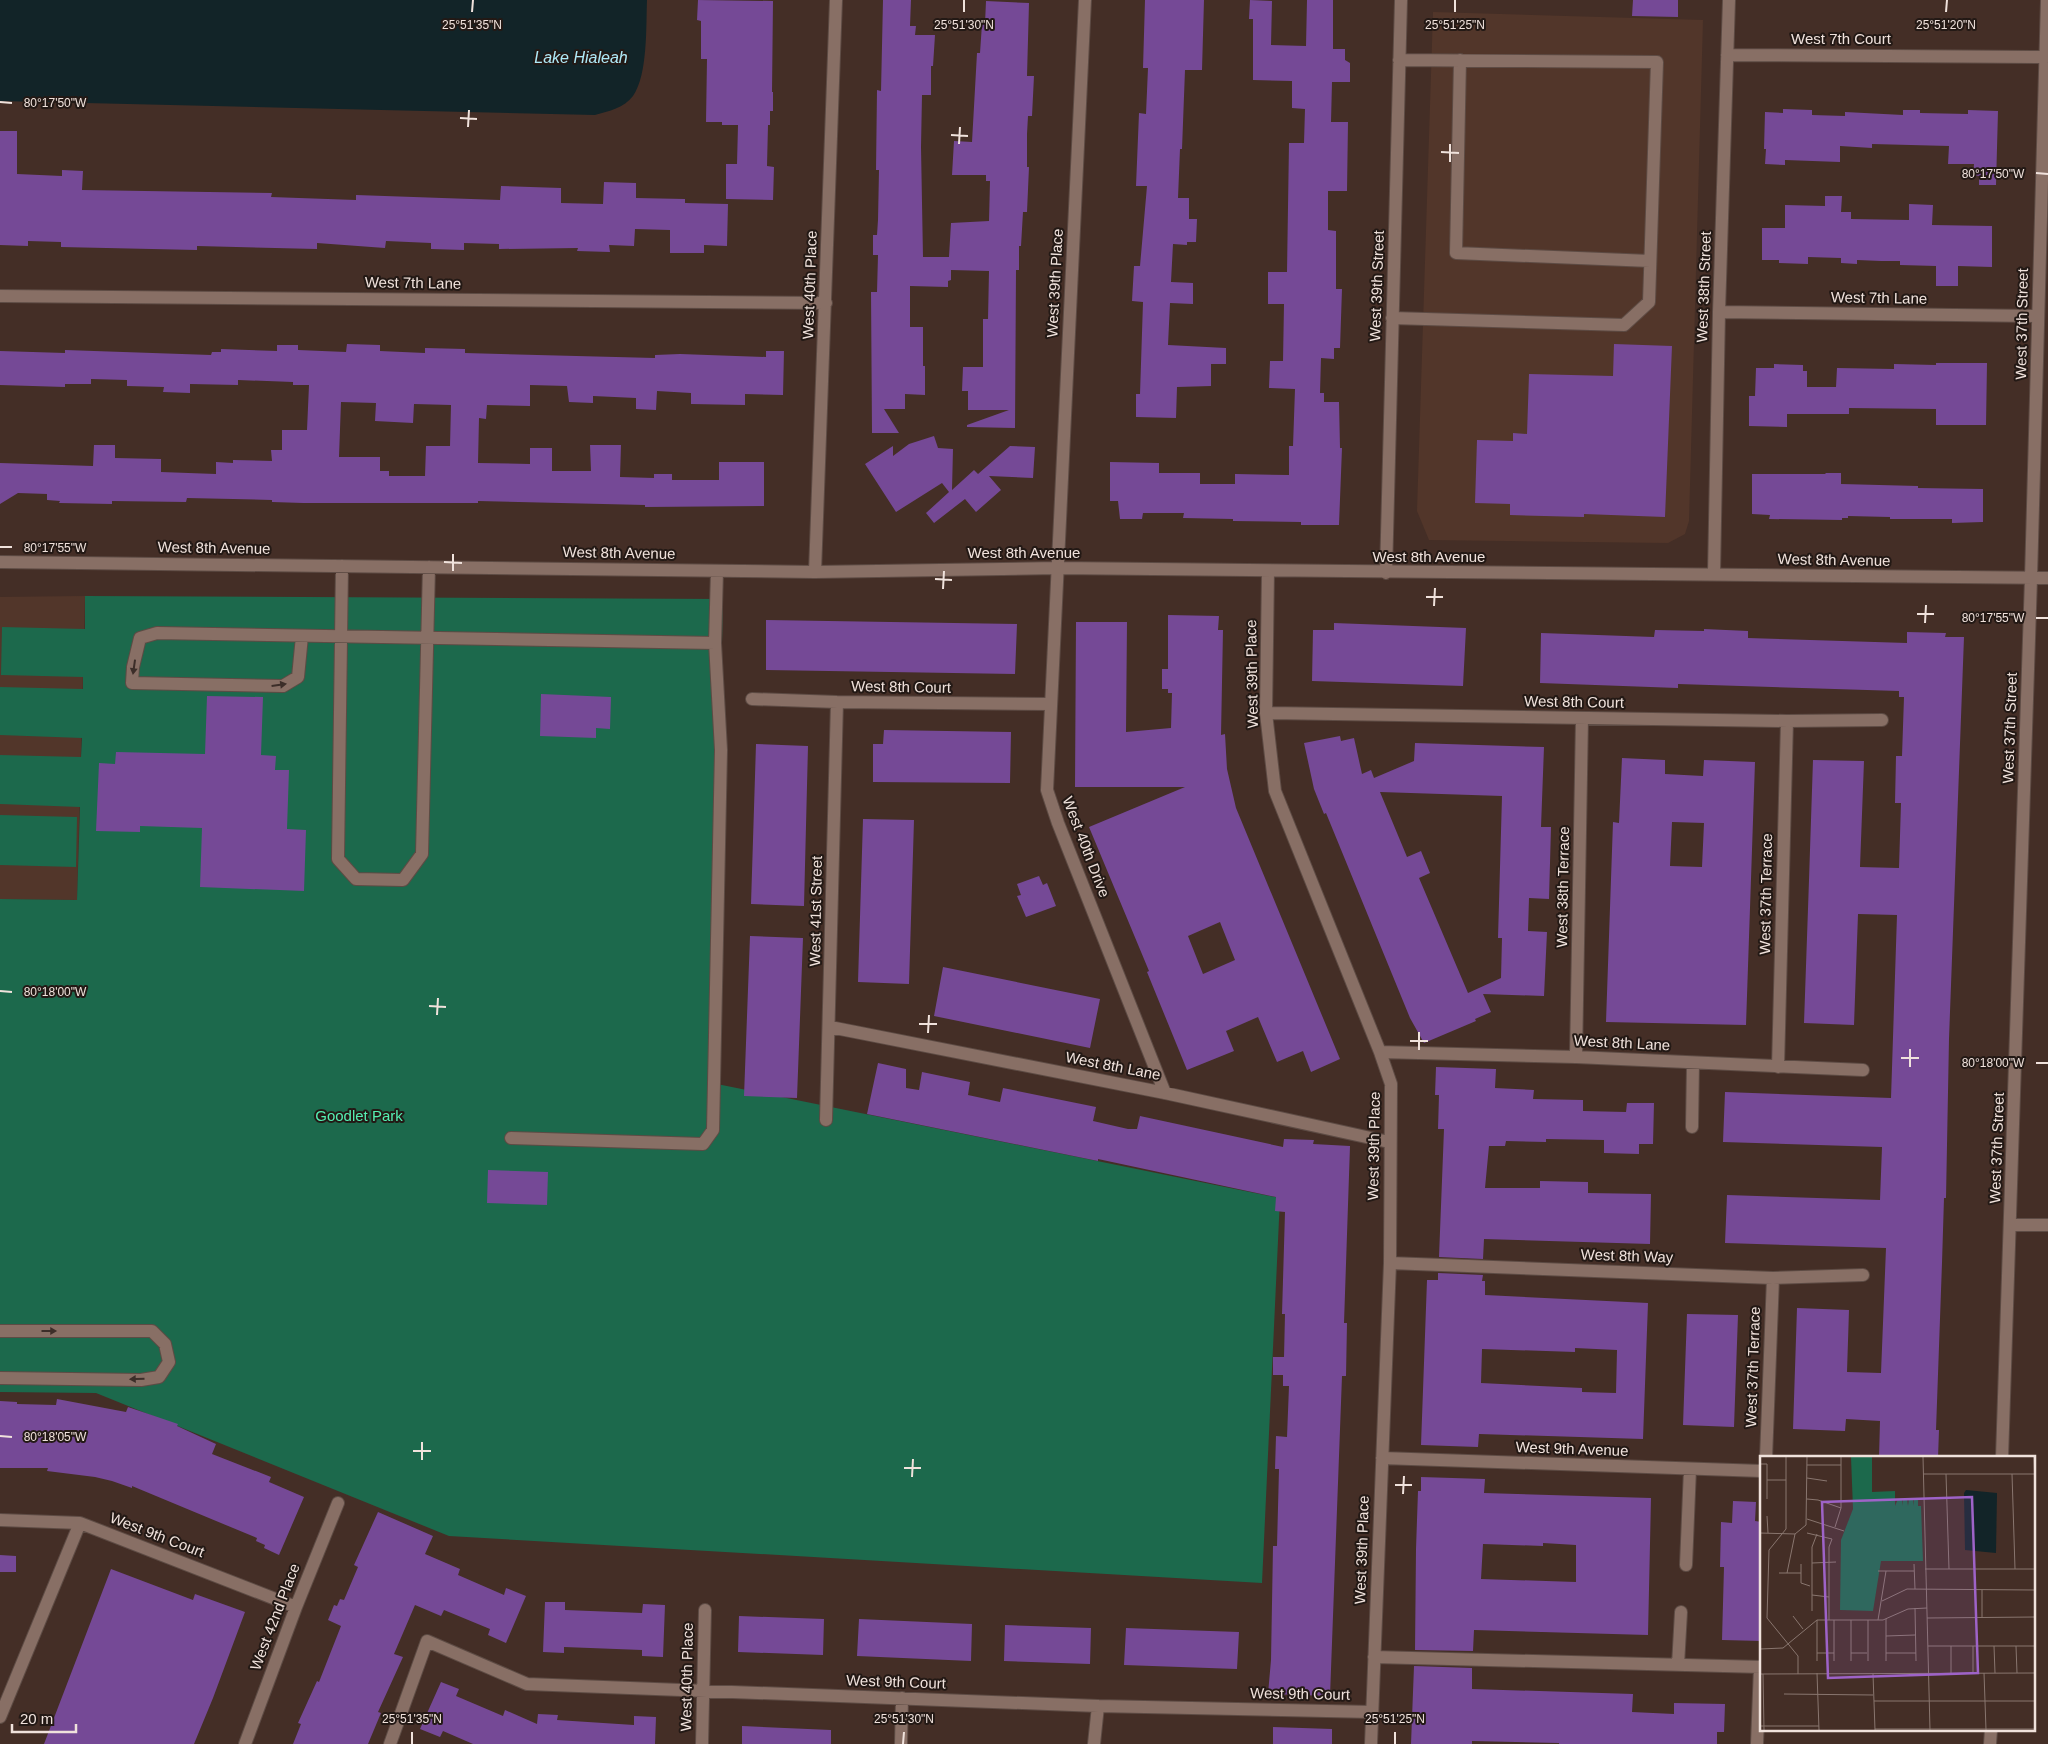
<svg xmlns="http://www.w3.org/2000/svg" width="2048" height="1744" viewBox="0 0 2048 1744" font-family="Arial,sans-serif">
	<rect width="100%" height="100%" fill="#442e26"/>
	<!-- built -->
	<path fill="#52362a" d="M1433 12 1703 20 1689 521 1685 534 1668 543 1429 540 1417 511Z
		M85 596 77 900 0 899V597Z"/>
	<!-- green -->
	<path fill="#1c694c" d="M85 596 723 599 712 1083 1280 1198 1262 1583 449 1536 96 1393 0 1392V899L77 900 80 807 0 804V755L81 757 82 738 0 735V687L83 689V677L1 675 2 627 85 629Z
		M0 815 77 817 76 867 0 865Z"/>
	<!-- water -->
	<path fill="#122428" d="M0 0H647C646 25 648 75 633 96 624 108 609 111 595 115L0 101Z"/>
	<!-- building -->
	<path fill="#754996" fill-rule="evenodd" d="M698 0 773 1 772 92H773V111H770V125H768L767 166 774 167 773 200 726 199V164H737L738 125H722V122H706L707 59H701V21L697 20Z
		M883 0H911L910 26H916L915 35H935L933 66H931V95H922L921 147 923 257H949L951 223 989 221 990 181H986V175H952L954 141 972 142 977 53H980L982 24H985L986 1 1029 3 1027 76H1034L1032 116H1028L1027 134V167H1029L1027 212H1023L1021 246H1019V270H1016L1015 428 967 427V425L1009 410H968V391H962L963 367H983V319H988L989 271 951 270V280L948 281V287L910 286V327H923V366H925V395L905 394V409H884L899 433H872L871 292H877L878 255H873V235H877L878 220 879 170H876L877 90 881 91Z
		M1145 0H1204L1202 70H1185L1182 149H1180L1178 198H1189V219H1197L1196 242H1187V245L1173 244 1171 282 1193 283V304L1170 303 1168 345 1226 348V364H1211V386L1177 387 1176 418 1136 417V394H1140L1143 302 1132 301 1134 266H1140L1147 186H1136L1139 113 1146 114 1148 68H1143Z
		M1250 0 1272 1 1271 45 1306 46 1307 0H1333V49H1345V60L1350 63V82H1332L1331 122H1348L1347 191H1328V230L1336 231V289H1342L1340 348H1334V359L1321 358 1320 393H1324V402H1339L1340 448H1342L1339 525H1301V522L1233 521V519L1183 518 1184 513H1143L1142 519H1120L1118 501H1110V462L1159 463V473H1200V484H1235V474L1289 475V446H1293L1295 389 1269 388 1270 361H1283L1284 304H1268V272H1287L1289 143H1304L1305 109 1292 108V81L1253 80V19H1249Z
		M1633 0H1678V17L1632 16Z
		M1783 109 1812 110V115L1845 116V112L1903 115V110H1920V113L1968 114V110L1998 111 1996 185H1979V176L1973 175 1974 164H1948L1949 146 1872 144V148L1840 146V162L1785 160V165L1765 164 1766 149H1764L1765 112 1783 113Z
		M0 131H17V174L62 176V170L83 171 82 190 272 193 271 197 356 200V195L500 200 501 186 561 188V203L603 204 604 182 636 183V198L685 199V203L728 204 727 246 704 245V253H670V230L635 229 634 246 609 245 610 252 577 251 578 248 499 249V244L464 243V250L431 249V243L386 241 385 248 317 243V249L197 246V250L61 247V242L28 241V246L0 245Z
		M1825 196H1842L1841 212H1851V219L1909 220V204L1933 205 1932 225 1992 226V267L1958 266V286H1936V266L1900 265V261H1881L1857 260V264L1841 263V258L1808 257V264L1779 263V260H1762V228H1785V205L1825 206Z
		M347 344 380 345V351L425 353V348L465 349V353L655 358V355L680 354 766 357V351H784L783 395 745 394V405L691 404V393L657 391 656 410 636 409V398L593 396V403L569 402 567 386 530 385V406L487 405 486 419 479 418 478 463 530 464V448H552V471H591L590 445H621L620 477 654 478V474H672V480H719V462H764V506L645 507V505L478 501V503H303L272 502V500L187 498 186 502 112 501V504L59 503 60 501 47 500V494L18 493 0 504V463L93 466 94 445H115V458L161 459V472L216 474V462L233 463V460L272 461 271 450H282V430H307L309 385H293V382L238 380V385L190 384V393L163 392 164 387 127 386V380L91 379V384H65V387L0 385V351L65 353V350L211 355 212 352H221V349L277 351V345H298V350L346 352ZM341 402 376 403 375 421 413 423 414 404 451 405 450 446H426L425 476H389V471H380V457H339Z
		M1614 344 1672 346 1665 517 1584 514V517L1510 515V504L1475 503 1477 440 1513 441V433L1527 434 1529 374 1613 376Z
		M1936 363H1987L1986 425H1936V409L1849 408V414H1787V427L1749 426V396H1755L1756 368H1774V364L1803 365V371H1807V387H1836L1837 368 1894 369V364L1936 365Z
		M934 436 938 448 953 449 952 490 974 470 978 474 1010 446 1035 447 1033 478 989 476 1001 490 976 512 965 499 934 523 926 513 949 492 942 483 896 512 865 464 893 446V456L909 444Z
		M1826 473H1841V484L1918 486V488L1983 489V522L1952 523V519H1890V517L1848 516V518H1842V520L1769 519 1770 515 1752 514V474H1825Z
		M1168 615 1219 616 1218 630H1223L1221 735 1225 734 1227 769 1236 808 1340 1059 1311 1072 1303 1051 1277 1062 1258 1017 1226 1031 1234 1051 1187 1070 1147 972 1149 971 1089 827 1185 787H1075L1076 622H1127L1126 732 1171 728 1172 693H1168V689H1162V669H1168ZM1220 922 1235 960 1203 974 1188 936Z
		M766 620 1017 624 1015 674 766 670Z
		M1334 623 1466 628 1463 686 1312 681 1313 630H1334Z
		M1704 629 1748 631V638L1907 643V632L1946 633 1945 637H1964L1949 1039 1946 1198H1944L1942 1263 1936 1430H1939L1938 1458H1879L1880 1421 1846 1419 1845 1431 1793 1429 1797 1308 1849 1310 1847 1372 1881 1373 1886 1248 1725 1243 1727 1195 1880 1200 1882 1147 1723 1142 1725 1092 1891 1098 1897 915 1858 914 1854 1025 1804 1023 1809 880 1813 760 1864 761 1860 867 1899 868 1901 803H1895L1896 756H1902L1904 697H1899V691L1678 684V688L1540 683 1541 633 1654 637 1655 630 1704 631Z
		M541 694 611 697 610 729 596 728V738L540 736Z
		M207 696 263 697 261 755 276 756 275 770H289L287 829 306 830 304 891 200 887 202 828 140 826V832L96 831 99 763 115 764 116 752 205 754Z
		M884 730 1011 732 1010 783 873 782V744H883Z
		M1340 736 1341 741 1354 738 1362 774 1371 770 1374 778 1414 761 1415 743 1544 747 1541 827H1551L1549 899 1529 898 1528 931 1547 932 1544 996 1483 994 1491 1012 1475 1019 1476 1021 1424 1043 1410 1018 1326 813 1324 814 1314 789 1304 743ZM1380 792 1502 796 1498 938H1502L1501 978 1468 993 1419 878 1430 873 1421 851 1407 857Z
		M756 744 808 746 804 906 751 904Z
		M1622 758 1665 760V774L1703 776 1704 760 1755 762 1746 1025 1606 1022 1613 822 1619 823ZM1672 822 1704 823 1702 867 1670 866Z
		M863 819 914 820 909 984 858 982Z
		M1039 876 1043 885 1047 883 1056 906 1026 917 1017 896 1021 895 1017 884Z
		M750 936 803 938 797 1098 744 1096Z
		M943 967 1100 999 1090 1048 934 1016Z
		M878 1063 906 1069V1088L919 1090 922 1072 970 1082 968 1095 1000 1102 1003 1088 1096 1107 1093 1121 1128 1129H1137L1140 1116 1283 1147 1284 1139 1314 1140 1313 1144 1350 1146 1344 1323H1347L1346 1376H1342L1330 1696 1268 1694 1271 1660 1273 1546H1277L1279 1469H1275L1276 1436 1287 1437 1289 1386H1283V1375H1273V1357H1284L1285 1314H1282L1285 1212 1275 1211 1276 1197 1098 1159V1161L867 1114Z
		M1436 1067 1496 1069 1495 1088 1534 1090 1533 1099 1583 1100V1111L1626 1112 1627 1103H1654L1653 1144H1639V1154L1604 1153V1140L1546 1139V1142L1506 1141 1505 1146H1489L1485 1188H1540V1181L1588 1182V1193L1651 1194 1650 1244 1484 1239 1483 1259 1439 1257 1444 1129H1438L1439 1095H1435Z
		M488 1170 548 1172 547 1205 487 1203Z
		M1438 1273 1483 1275 1482 1281H1485V1295L1648 1303 1643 1439 1479 1434 1478 1447 1421 1445 1427 1280H1438ZM1575 1348 1617 1350 1616 1393 1582 1392V1388L1481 1383 1482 1349 1575 1352Z
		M1687 1314 1738 1315 1734 1427 1683 1425Z
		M57 1399 126 1412 128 1407 178 1424 177 1426 216 1444 212 1454 271 1477 269 1482 304 1497 279 1555 264 1548 265 1545 256 1541 257 1538 132 1486V1488L112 1481 95 1477 47 1471 48 1468H0V1401L17 1402V1404L56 1405Z
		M1421 1477 1485 1479 1484 1493 1651 1498 1648 1635 1474 1630 1473 1651 1415 1650 1416 1549 1418 1491H1421ZM1543 1543 1576 1545V1582L1481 1579 1483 1544 1543 1546Z
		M1733 1501 1756 1502 1755 1521 1762 1522V1641L1722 1640 1724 1567H1720L1721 1522 1732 1523Z
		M378 1512 433 1536 425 1554 460 1569 458 1575 504 1595 506 1588 526 1596 506 1643 488 1635 490 1629 444 1610 441 1616 415 1605 394 1654 403 1657 378 1712 381 1713 368 1744H293L301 1724 298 1723 317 1681 319 1682 341 1626 328 1620 334 1605 337 1606 340 1599 344 1600 358 1567 354 1565Z
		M0 1555 16 1556V1572H0Z
		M111 1569 193 1600 195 1594 245 1612 213 1698 194 1744H44Z
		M545 1602H565V1610L642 1613 643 1604 665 1605 663 1657 642 1656V1650L564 1647V1653L543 1652Z
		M739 1616 824 1619 823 1655 738 1652Z
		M859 1619 972 1624 971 1661 857 1656Z
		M1005 1625 1091 1628 1090 1664 1004 1661Z
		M1126 1628 1239 1632 1237 1669 1124 1665Z
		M1414 1666 1472 1668V1689L1633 1694 1632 1712 1674 1714V1703L1725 1704 1724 1732H1717V1744H1559V1743L1472 1741V1744H1411Z
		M441 1682 459 1689 456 1696 503 1716 505 1710 537 1724 538 1714 558 1715 557 1720 634 1725V1716L656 1717 655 1744H473L443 1731 440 1737 420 1729Z
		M742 1726 831 1730V1744H742Z
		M1273 1727 1332 1729V1744H1273Z"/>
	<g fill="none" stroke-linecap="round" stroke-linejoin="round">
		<!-- minor casing -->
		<g stroke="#5d4b44" stroke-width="14">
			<path id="minor" d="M1085 0 1047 790 1058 823 1165 1093
				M1727 55 2045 57
				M1460 60 1456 253 1650 261
				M0 296 826 303
				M1719 312 2038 316
				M1392 318 1624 325 1649 302 1657 62 1399 60
				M0 562 815 572 1057 568 2048 578
				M342 566 338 859 356 879 403 880 422 854 429 567
				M1268 571 1266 713 1275 791 1380 1052 1391 1084 1390 1263 1371 1744
				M815 572 836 0
				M1386 573 1401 0
				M1714 574 1719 312 1729 0
				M302 636 298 677 283 686 132 683 133 667 140 638 157 633 715 643
				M752 699 837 702 1050 704
				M1266 713 1787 721 1882 720
				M830 1027 1165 1093 1389 1142
				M1380 1052 1576 1057 1863 1070
				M1576 1057 1582 718
				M1778 1067 1787 721
				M826 1120 837 702
				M1692 1127 1693 1063
				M511 1138 703 1144 713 1130 721 750 715 643 717 571
				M2011 1225H2048
				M1390 1263 1773 1278 1863 1275
				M0 1331H152L165 1344 169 1362 159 1377 141 1380 0 1378
				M1382 1458 1762 1471
				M1766 1458 1773 1278
				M2002 1458 2031 578 2047 0
				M0 1520 80 1523 296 1607
				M1686 1565 1690 1469
				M1374 1657 1762 1667
				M1678 1665 1681 1612
				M0 1717 80 1523
				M245 1744 296 1607 338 1503
				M390 1744 427 1641 527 1684 1098 1706 1372 1712
				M702 1744 705 1610
				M901 1744 902 1698
				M1094 1744 1098 1706
				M1757 1744 1760 1667
				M1990 1744 1991 1730"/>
		</g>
		<!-- minor -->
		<use href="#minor" stroke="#886f65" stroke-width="12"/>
	</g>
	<!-- one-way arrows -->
	<defs><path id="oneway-solid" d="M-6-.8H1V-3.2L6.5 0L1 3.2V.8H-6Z" transform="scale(1.25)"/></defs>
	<g fill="#3c2e29">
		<use href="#oneway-solid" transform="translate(134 667) rotate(98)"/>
		<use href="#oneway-solid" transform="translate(279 685) rotate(-8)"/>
		<use href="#oneway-solid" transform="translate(49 1331)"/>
		<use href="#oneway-solid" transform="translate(137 1379) rotate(178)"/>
	</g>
	<!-- ticks -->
	<path fill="none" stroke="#f0e2dc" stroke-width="2" d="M472 12 473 0M964 12V0M1455 12V0M1946 12 1947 0M0 102 12 103M460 118 477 119M468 127 469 110M951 135 968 136M959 144 960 127M1441 152 1459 153M1450 162V144M2036 173 2048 174M0 547H12M444 562 462 563M453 571V554M935 579 952 580M943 589 944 571M1426 597H1443M1434 606 1435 588M1917 614H1934M2036 618H2048M1925 623 1926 605M0 991 12 992M429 1006 446 1007M437 1015 438 998M919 1024H937M928 1033 929 1015M1410 1041H1428M1419 1050V1032M1901 1058H1919M2036 1063H2048M1910 1067V1049M0 1436 12 1437M413 1451H431M422 1460V1442M904 1468H921M912 1477 913 1459M1395 1485H1412M1403 1494 1404 1476M412 1744V1732M903 1744 904 1732M1395 1744V1732"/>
	<g text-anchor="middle" stroke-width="4" stroke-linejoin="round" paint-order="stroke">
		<!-- street labels -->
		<g font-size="15" fill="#f0e2dc" stroke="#231915">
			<text x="1841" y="44">West 7th Court</text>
			<text transform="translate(413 283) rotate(1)" y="5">West 7th Lane</text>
			<text transform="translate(1055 283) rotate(-87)" y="5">West 39th Place</text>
			<text transform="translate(810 285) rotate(-88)" y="5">West 40th Place</text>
			<text transform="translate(1377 286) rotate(-88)" y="5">West 39th Street</text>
			<text transform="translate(1704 287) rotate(-88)" y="5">West 38th Street</text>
			<text transform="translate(1879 298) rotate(1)" y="5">West 7th Lane</text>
			<text transform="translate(2022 324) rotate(-89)" y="5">West 37th Street</text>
			<text transform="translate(214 548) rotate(1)" y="5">West 8th Avenue</text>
			<text transform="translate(619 553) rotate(1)" y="5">West 8th Avenue</text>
			<text x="1024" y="558">West 8th Avenue</text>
			<text x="1429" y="562">West 8th Avenue</text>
			<text transform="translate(1834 560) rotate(1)" y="5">West 8th Avenue</text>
			<text transform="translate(1252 674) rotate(-91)" y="5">West 39th Place</text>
			<text transform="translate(901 687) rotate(1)" y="5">West 8th Court</text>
			<text transform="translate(1574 702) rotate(1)" y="5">West 8th Court</text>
			<text transform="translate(2010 728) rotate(-88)" y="5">West 37th Street</text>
			<text transform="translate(1086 847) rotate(69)" y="5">West 40th Drive</text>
			<text transform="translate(1563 887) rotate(-89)" y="5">West 38th Terrace</text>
			<text transform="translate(1766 894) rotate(-89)" y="5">West 37th Terrace</text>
			<text transform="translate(816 911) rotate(-89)" y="5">West 41st Street</text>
			<text transform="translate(1622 1043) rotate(3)" y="5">West 8th Lane</text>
			<text transform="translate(1113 1066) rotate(11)" y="5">West 8th Lane</text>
			<text transform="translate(1374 1146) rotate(-89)" y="5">West 39th Place</text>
			<text transform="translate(1997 1148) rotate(-88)" y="5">West 37th Street</text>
			<text transform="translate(1627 1256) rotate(2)" y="5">West 8th Way</text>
			<text transform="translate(1753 1367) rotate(-88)" y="5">West 37th Terrace</text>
			<text transform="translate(1572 1449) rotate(2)" y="5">West 9th Avenue</text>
			<text transform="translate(157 1535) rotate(21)" y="5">West 9th Court</text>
			<text transform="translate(1362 1550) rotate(-88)" y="5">West 39th Place</text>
			<text transform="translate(275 1617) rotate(-69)" y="5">West 42nd Place</text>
			<text transform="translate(687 1677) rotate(-89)" y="5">West 40th Place</text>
			<text transform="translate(896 1682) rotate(2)" y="5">West 9th Court</text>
			<text transform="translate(1300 1694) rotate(1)" y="5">West 9th Court</text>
		</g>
		<!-- park labels -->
		<g font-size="15" fill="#55efb3" stroke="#231915">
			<text x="359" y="1121">Goodlet Park</text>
		</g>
		<!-- water labels -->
		<g font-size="16" font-style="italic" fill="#aee9f7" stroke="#231915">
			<text x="581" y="63">Lake Hialeah</text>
		</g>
	</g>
	<!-- overview -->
	<g transform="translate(1760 1456)">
		<rect width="275" height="275" fill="#442e26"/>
		<path d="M91 1H112V36L135 35V50L138 43H142L143 50V43H147L148 50 149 43H153L154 50V43H158V50H161L163 105H121L113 155 80 154 81 84 93 53Z" fill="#1c694c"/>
		<path d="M206 34 237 37 236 97 205 94 204 37Z" fill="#122428"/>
		<path fill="none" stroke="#89766f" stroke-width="1" d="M26 1V73L9 94 7 162 38 200V218M163 1 170 274M274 1 275 33M0 8H7V43M47 9H81M163 18H275M186 18 189 113M252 18 255 113M47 22 67 25M7 24H26M47 43 58 44 81 52M7 60 8 77M47 63 84 75M75 71 81 52V1M0 77 35 78M47 77 72 83 69 91V164M52 107 76 106M41 108V127L50 130M154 108 155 133M165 113H275M118 115H154M19 117H41M27 117 35 78 46 69 47 1M222 134V161M52 139 69 141M122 145 147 133 275 134M155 152 156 205M52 155V91L57 78M33 160 43 173M167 162 275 161M57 164V205M74 164V205M91 164V205M108 164V205M118 164 126 115M126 180 155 179M168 190H275M191 190V217M213 190V217M234 190 235 217M256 190 257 217M0 193 23 192 57 164H123L148 153 167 152M57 197H74M91 197H107M126 197H156M126 205V163M57 217 59 274M224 217 226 274M0 218 275 217M3 218 4 274M113 218 115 274M24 238 113 239M114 245H275M0 270H59M115 273H275"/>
		<path fill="#9e63c8" fill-opacity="0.15" stroke="#9e63c8" stroke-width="2.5" d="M212 41 218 217 68 222 62 46Z"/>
		<rect width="275" height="275" fill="none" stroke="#f0e2dc" stroke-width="2.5"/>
	</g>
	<g font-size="12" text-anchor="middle" fill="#f0e2dc" stroke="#231915" stroke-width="4" stroke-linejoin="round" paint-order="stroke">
		<text x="472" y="29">25°51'35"N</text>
		<text x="964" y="29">25°51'30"N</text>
		<text x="1455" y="29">25°51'25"N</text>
		<text x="1946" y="29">25°51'20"N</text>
		<text x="55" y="107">80°17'50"W</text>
		<text x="1993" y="178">80°17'50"W</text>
		<text x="55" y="552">80°17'55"W</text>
		<text x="1993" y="622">80°17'55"W</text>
		<text x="55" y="996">80°18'00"W</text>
		<text x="1993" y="1067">80°18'00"W</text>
		<text x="55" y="1441">80°18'05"W</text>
		<text x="412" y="1723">25°51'35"N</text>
		<text x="904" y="1723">25°51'30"N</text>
		<text x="1395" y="1723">25°51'25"N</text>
	</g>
	<!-- scale -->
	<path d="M12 1724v8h64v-8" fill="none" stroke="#f0e2dc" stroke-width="2.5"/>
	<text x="20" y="1724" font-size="15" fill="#f0e2dc" stroke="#231915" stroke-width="4" paint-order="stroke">20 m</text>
</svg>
